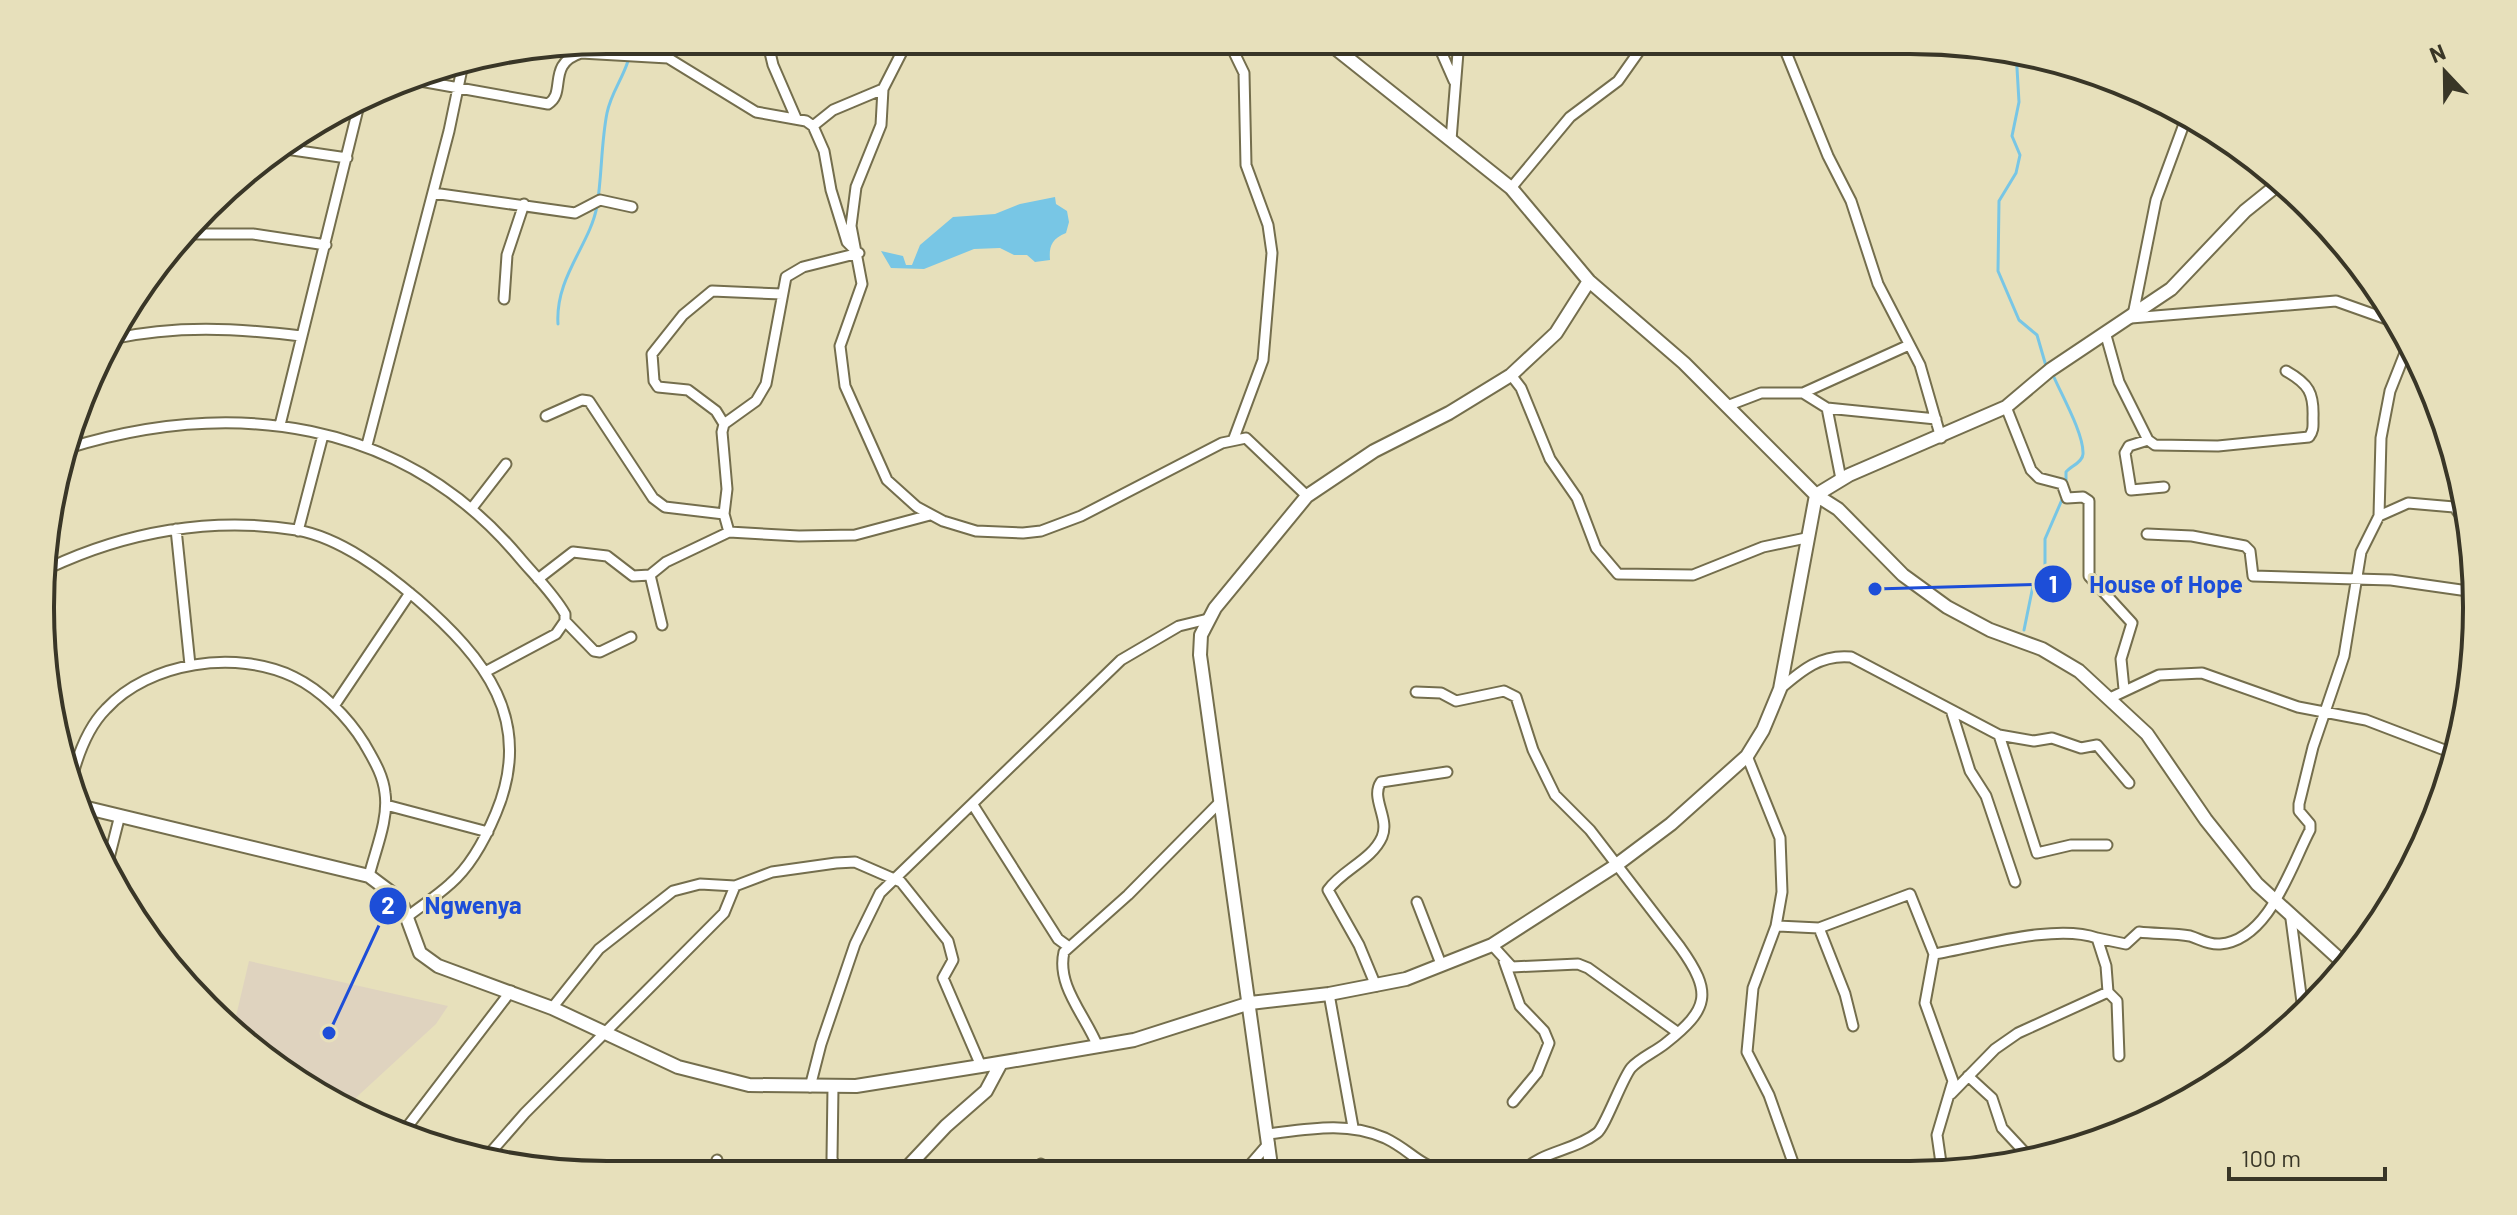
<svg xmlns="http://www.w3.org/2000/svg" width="2517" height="1215" viewBox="0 0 2517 1215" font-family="Barlow,sans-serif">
	<rect width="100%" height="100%" fill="#e7e0bb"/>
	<!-- education -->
	<path fill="#dfd3bf" d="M249 961 448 1006 436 1024 348 1105 232 1033Z"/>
	<!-- water -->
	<path fill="#78c6e5" d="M1055 197 1056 204 1067 211 1069 222 1066 233C1051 239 1049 247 1050 260L1035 262 1027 255H1014L1000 248 974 249 924 269 891 268 881 251 903 256 906 265H912L920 245 953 217 995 214 1020 204Z"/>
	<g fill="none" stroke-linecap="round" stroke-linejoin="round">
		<!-- stream -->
		<path stroke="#78c6e5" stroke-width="3" d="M2016 51 2019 102 2012 136 2020 155 2016 173 1999 201 1998 271 2019 320 2037 335 2046 366
			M631 52 637 40
			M558 324C555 277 590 245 597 206 602 176 601 143 607 113 611 93 622 80 628 61
			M2053 375C2061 394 2084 434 2083 454 2083 462 2071 466 2066 472V488
			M2024 630 2034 581 2045 566V539L2064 495"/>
		<!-- minor casing -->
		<g stroke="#746e4d" stroke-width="13">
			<path id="minor" d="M767 40 773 65 796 118
				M908 40 883 89 881 125 856 187 851 226 862 284 840 346 845 386 887 480 917 507 943 521 976 531 1023 533 1041 531 1081 516 1222 443 1246 438 1307 496
				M1228 40 1244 73 1246 165 1268 225 1272 253 1263 360 1234 438
				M1436 40 1454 81
				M1781 40 1828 156 1851 201 1878 284 1920 365 1941 438
				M409 79 548 104C567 93 546 64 581 53L668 58 756 112 806 121 813 126 824 151 831 190 847 242 858 253
				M813 126 833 110 883 89
				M1451 140 1459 40
				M279 148 347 158
				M1511 188 1570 117 1618 81 1647 40
				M433 193 575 213 600 200 632 207
				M190 234H253L326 245
				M504 299 507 255 524 204
				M2133 315 2156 200 2187 116
				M2131 318 2336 301 2398 323
				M2105 332 2119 382 2148 440 2155 445 2218 446 2309 437C2314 430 2313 426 2313 418 2314 393 2309 384 2286 371
				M111 339C176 325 236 328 301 336
				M1511 375 1521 388 1550 459 1577 498 1596 548 1618 574 1693 575 1763 547 1806 538
				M1803 393 1827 408 1936 419
				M1727 406 1761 393H1803L1909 345
				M2006 407 2031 470 2039 478 2062 484 2067 498 2083 497 2089 501V576L2132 623 2121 659 2124 689
				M1827 408 1841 479
				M546 416 582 400 589 401 653 498 665 507 724 514
				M724 424 716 411 688 390 658 387 654 381 652 354 683 315 712 291 782 294
				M280 425 359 105
				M2148 440 2129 446 2125 453 2131 490 2164 487
				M367 445 449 131 463 64
				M65 449C232 397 402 418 519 557 534 575 553 593 565 614V621L556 634 485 672
				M472 508 506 464
				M2379 516 2408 503 2454 507 2469 526
				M176 529 190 665
				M298 531 323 435
				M729 532 724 514 727 489 722 432 724 424 756 401 766 384 786 277 803 267 859 253
				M2147 534 2192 536 2245 546 2250 551 2253 576 2391 580 2475 592
				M49 568C125 532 212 516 297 530 341 538 384 571 417 599 485 658 535 720 496 813 486 837 471 866 450 884 437 896 421 906 407 917
				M538 579 573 552 607 556 633 576 650 575
				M565 621 594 651 600 652 631 637
				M662 625 650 575 666 562 729 532 799 536 855 535 930 515
				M1780 689C1802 670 1821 654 1851 657L1999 735 2037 853 2071 845H2107
				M1416 692 1441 693 1456 701 1504 691 1516 697 1533 750 1555 795 1590 830 1680 947C1713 993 1709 1009 1666 1043 1655 1052 1640 1058 1631 1068 1622 1079 1605 1127 1597 1133 1574 1151 1541 1151 1522 1172
				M2110 698 2159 675 2202 673 2298 707 2366 720 2455 754
				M334 706 410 593
				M1952 713 1970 771 1986 796 2015 882
				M1999 735 2034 741 2052 738 2081 748 2097 745 2129 783
				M1747 756 1780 838 1782 892 1776 926 1753 988 1747 1052 1769 1095 1796 1171
				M73 774C79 752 90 725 106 709 149 662 236 649 294 677 321 690 348 717 364 743 373 759 383 774 385 793 389 819 375 851 369 876
				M386 805 488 832
				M973 805 1058 939 1069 947
				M106 870 120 815
				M1417 902 1441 964
				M2291 919 2303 1010
				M1776 926 1819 928 1910 894 1934 954 1925 1003 1953 1081 1937 1135 1942 1170
				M1819 928 1845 994 1853 1026
				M2097 938 2126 944 2139 932C2155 934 2174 933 2190 936 2200 939 2208 945 2220 944 2269 940 2290 868 2310 830V824L2299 811V804L2313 747 2344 656 2361 552 2379 516 2381 438 2390 391 2409 343
				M1492 945 1512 967 1578 964 1588 968 1677 1032
				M1934 954C1978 947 2055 923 2097 938L2106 966 2108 992 2117 1001 2119 1056
				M1504 961 1520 1006 1544 1031 1549 1043 1537 1073 1513 1102
				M1376 986 1359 945 1328 890C1342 870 1372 860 1382 837 1390 818 1370 798 1381 782L1447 772
				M1329 994 1353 1127
				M552 1008 599 949 673 891 700 884 735 886 772 872 836 863 855 862 901 882 948 941 953 960 943 978 981 1066
				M1098 1047C1086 1016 1056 986 1064 952L1128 895 1221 801
				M1968 1076 1992 1098 2002 1128 2030 1158
				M810 1087 821 1044 855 944 880 893 1121 660 1179 626 1208 619
				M833 1087 832 1158 836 1174
				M1951 1094 1995 1049 2018 1033 2108 992
				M1268 1134C1308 1129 1347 1121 1385 1138 1414 1152 1415 1165 1450 1172
				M401 1135 511 991
				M484 1160 525 1113 724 913 735 886
				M717 1160 720 1175
				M1039 1173 1041 1164
				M1243 1173 1269 1143"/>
		</g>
		<!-- tertiary casing -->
		<g stroke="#746e4d" stroke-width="16">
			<path id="tertiary" d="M1325 40 1511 188 1589 281 1684 363 1816 495 1838 509 1903 575 1947 607 1990 630 2042 649 2079 671 2147 734 2206 820 2257 884 2347 966
				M83 807 369 876 393 894 403 907 420 953 438 966 552 1008 678 1067 749 1085 856 1086 981 1066 1134 1040 1250 1003 1329 994 1406 979 1492 945 1615 866 1671 824 1747 756 1763 730 1780 689 1816 495 1849 475 2006 407 2050 370 2171 289 2245 211 2281 182
				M1272 1173 1200 655 1201 635 1215 608 1307 496 1374 451 1449 413 1511 375 1556 333 1589 281
				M901 1174 946 1126 986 1091 1001 1063"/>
		</g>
		<!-- minor -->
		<use href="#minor" stroke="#fff" stroke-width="9"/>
		<!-- tertiary -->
		<use href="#tertiary" stroke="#fff" stroke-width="12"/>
	</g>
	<!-- crop -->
	<path d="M0 0H2517V1215H0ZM607 54H1910A553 553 0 0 1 2463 607V608A553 553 0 0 1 1910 1161H607A553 553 0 0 1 54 608V607A553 553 0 0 1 607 54Z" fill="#e7e0bb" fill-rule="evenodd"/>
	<path fill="none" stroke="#393627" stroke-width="4" d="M607 54H1910A553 553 0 0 1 2463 607V608A553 553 0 0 1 1910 1161H607A553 553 0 0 1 54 608V607A553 553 0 0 1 607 54Z"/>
	<!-- callouts -->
	<path fill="none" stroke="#1d4ed8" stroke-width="3" d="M1875 589L2053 584M329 1033L388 906"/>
	<g fill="#1d4ed8" stroke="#e7e0bb" stroke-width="3">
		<circle cx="1875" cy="589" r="8"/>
		<circle cx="329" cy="1033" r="8"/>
		<circle cx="2053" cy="584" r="20"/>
		<circle cx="388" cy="906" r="20"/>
	</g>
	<g font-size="24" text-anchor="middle" font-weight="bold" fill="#fff">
		<text x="2053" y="593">1</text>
		<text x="388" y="914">2</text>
	</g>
	<g font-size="24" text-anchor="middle" font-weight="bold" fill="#1d4ed8" stroke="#e7e0bb" stroke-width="6" stroke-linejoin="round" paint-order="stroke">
		<text x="2166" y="593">House of Hope</text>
		<text x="473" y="914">Ngwenya</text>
	</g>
	<!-- north arrow -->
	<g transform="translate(2445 72) rotate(338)" stroke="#e7e0bb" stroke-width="6" paint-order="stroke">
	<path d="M0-6L14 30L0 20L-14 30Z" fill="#393627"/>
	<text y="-12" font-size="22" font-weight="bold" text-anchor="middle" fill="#393627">N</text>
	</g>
	<!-- scale -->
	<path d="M2229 1167v12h156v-12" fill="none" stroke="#393627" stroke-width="4"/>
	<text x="2241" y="1167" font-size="24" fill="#393627" stroke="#e7e0bb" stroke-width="6" paint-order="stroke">100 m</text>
</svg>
